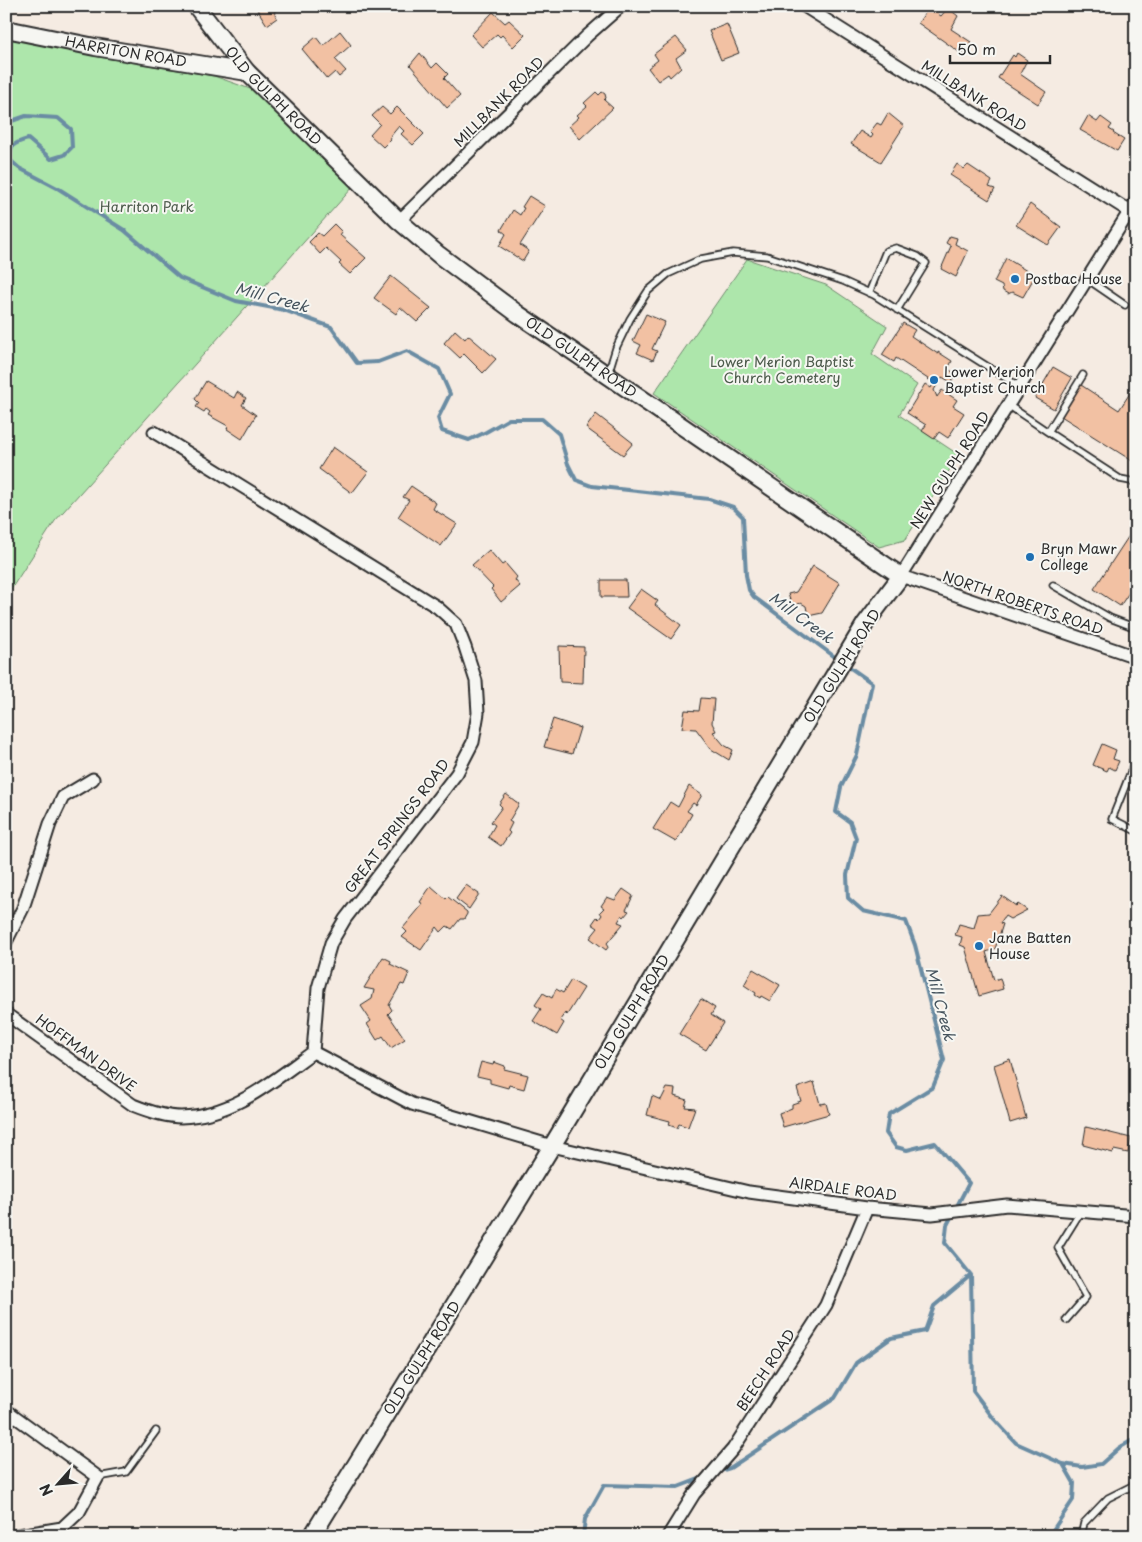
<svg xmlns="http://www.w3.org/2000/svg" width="1142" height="1542" viewBox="0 0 1142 1542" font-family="'Playpen Sans',sans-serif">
	<rect width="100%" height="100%" fill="#f5ebe2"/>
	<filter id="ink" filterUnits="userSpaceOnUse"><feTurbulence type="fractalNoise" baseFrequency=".02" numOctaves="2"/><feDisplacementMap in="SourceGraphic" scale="10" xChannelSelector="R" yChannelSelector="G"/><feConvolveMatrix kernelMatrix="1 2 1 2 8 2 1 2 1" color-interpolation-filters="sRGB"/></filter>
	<g filter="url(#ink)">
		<!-- green -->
		<path fill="#ade6ab" stroke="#6c886b" d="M6 36 94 56 214 76 253 90 353 187 55 521 6 597Z
			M747 259 826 285 887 326 872 354 917 385 899 415 959 455 905 540 879 547 654 393Z"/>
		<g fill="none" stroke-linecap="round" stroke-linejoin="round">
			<!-- stream -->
			<path stroke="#6a8ca3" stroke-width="4" d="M6 123 26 116 58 118 71 129 72 147 64 155 51 159 28 139C14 143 9 145 10 160L19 168 59 189 124 230 180 278 236 301 284 310 331 327 357 363 378 362 407 351 439 369 450 394 438 418 442 431 469 440 486 432 509 419H542L559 434 568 464 576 480 592 486 709 499 733 507 743 517 746 575 749 590 754 597 839 660
				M845 664 872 683 857 755 841 787 836 812 850 822 856 838 847 875 848 898 863 911 906 921 915 945 944 1060 933 1087 889 1114 886 1133 896 1147 907 1150 935 1143 969 1183 947 1225 945 1243 971 1275 973 1391 994 1419 1016 1443 1063 1464 1074 1483 1073 1500 1049 1536
				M1063 1464 1082 1467 1101 1464 1119 1448 1136 1438
				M717 1472 730 1468 835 1398 856 1363 891 1338 925 1331 934 1306 971 1275
				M583 1536 585 1519 604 1485 678 1487 704 1477"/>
		</g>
		<!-- building -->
		<path fill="#f2c1a3" stroke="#2b2b2b" d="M255 6H279L280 8 274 12 277 18 267 25Z
			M930 6H934L941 11 938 14 941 16 948 8 958 16 951 29 971 42 962 54 918 23Z
			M493 12 505 23 509 20 525 35 513 47 502 35 500 37 497 34 482 47 471 35Z
			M727 24 739 53 721 60 709 31Z
			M340 31 351 45 335 59 346 71 339 77 335 72 327 79 302 49 316 37 323 46Z
			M676 37 687 50 676 58 681 67 670 77 668 74 658 81 648 68 658 60 654 54Z
			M420 53 432 68 437 63 448 74 444 78 460 96 447 108 410 65Z
			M1017 53 1027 60 1020 74 1046 92 1038 104 998 78 1013 55 1015 57Z
			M596 92 599 95 602 92 605 94 606 98 604 100 613 108 580 139 569 126 579 117 577 115 587 106 584 103Z
			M382 107 390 114 397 107 424 134 413 145 401 134 404 131 399 126 390 137 391 139 383 147 370 135 380 124 372 116Z
			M888 113 904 126 881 162 851 144 860 131 871 138 873 135 870 132 877 123 881 125Z
			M1088 116 1097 122 1101 117 1112 125 1109 129 1114 132 1113 133 1124 140 1117 151 1080 130Z
			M957 164 964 169 968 165 992 181 989 187 995 189 989 200 950 175Z
			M529 196 545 206 520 245 529 251 523 261 499 246 506 234 501 230 513 210 520 215 524 208 522 207Z
			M1030 204 1061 227 1048 245 1016 225Z
			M334 224 342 232 340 235 366 258 350 274 339 264 341 262 326 248 320 254 309 242 318 233 322 236Z
			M950 236 957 238 955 244 968 251 956 277 941 269 951 246 946 243Z
			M1006 258 1035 276 1023 297 1012 292 1008 294 1003 291 1002 286 994 282Z
			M391 276 431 308 417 322 400 307 396 314 374 298Z
			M646 314 665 322 652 349 657 351 653 360 637 353 641 345 633 341Z
			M903 323 915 330 911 336 938 354V352L952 361 948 369 956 374 951 382 942 377 934 390 937 397 942 390 957 400 953 406 964 413 948 438 939 432 934 439 922 431 926 425 907 413 925 384 931 388 934 383 896 358 894 362 882 355Z
			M455 330 465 339 468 335 496 359 483 373 464 354 460 358 444 343Z
			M1053 367 1072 378 1054 409 1035 398Z
			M206 381 234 398 237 392 246 398 242 405 256 415 242 439 227 429 228 426 208 415 210 412 206 409 204 412 196 407 199 403 195 399Z
			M1136 384V459L1134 462 1061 416 1081 385 1119 410Z
			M596 414 633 443 623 455 586 428Z
			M333 447 368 472 352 493 319 469Z
			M411 486 436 503 433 509 457 524 441 546 398 517 409 500 403 497Z
			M1136 525V582L1120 606 1094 589Z
			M489 550 502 565 505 563 517 577 515 580 520 586 501 602 491 589 493 587 472 565Z
			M813 566 840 583 822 613 808 616 806 606 801 603 792 606 788 594 796 592Z
			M601 580H626L627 597H601Z
			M641 589 658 601 655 605 681 625 671 639 627 608Z
			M559 646 584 647 583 683 560 682Z
			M701 698 714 699 712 723 716 731 713 732 724 745 733 750 729 760 711 749 696 729 682 728 685 710 699 711Z
			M553 719 580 728 572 754 544 747Z
			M1102 744 1116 750 1113 759 1119 761 1115 770 1109 767 1107 771 1093 765Z
			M689 786 702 795 696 805 693 803 687 811 692 814 676 842 653 829 670 802 678 807Z
			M506 794 519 804 509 821 512 823 508 831 510 833 501 846 488 837 495 825 491 822 502 807 499 804Z
			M466 885 479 894 469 909 456 899Z
			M431 886 446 899 448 897 467 912V914L464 919H460L452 929 447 926 441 932 437 927 421 950 402 937 407 932 403 928 423 904 420 902Z
			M623 889 633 896 626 910 629 911 624 917 622 915 618 922 623 924 607 943 609 946 606 950 590 938 598 928 592 924 597 917 599 919 602 915 600 912 604 908 601 906 607 897 615 900Z
			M1002 896 1016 906 1018 904 1027 910 1010 919 1005 916 1000 923 1003 924 995 949 986 952 994 980 1000 978 1003 989 979 996 965 947 960 945 962 937 955 935 959 924 974 928 978 914 989 913Z
			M383 957 391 961 390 964 409 973 404 985 401 984 389 1005 392 1010 388 1014 405 1039 391 1048 383 1036 377 1040 367 1024 371 1021 361 1006 372 999 374 990 364 988Z
			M753 969 780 985 770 1001 761 996 760 998 755 995 756 993 744 985Z
			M571 980 584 988 567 1015 565 1013 560 1020 564 1023 557 1035 533 1021 541 1009 535 1005 543 993 552 998 556 989 563 993Z
			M701 999 715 1008 711 1015 723 1023 706 1050 679 1034Z
			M1010 1059 1026 1118 1010 1123 994 1065Z
			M481 1062 493 1065 494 1062 505 1066 504 1069 528 1075 524 1089 509 1085 508 1088 490 1083V1079L477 1076Z
			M814 1082 820 1104 826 1103 829 1114 783 1127 779 1113 792 1108V1104L801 1101 797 1088Z
			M667 1088 675 1089 674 1096 687 1100 685 1107 695 1108 688 1127 679 1124 677 1128 669 1125 670 1121 647 1115 652 1096 661 1100Z
			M1086 1127 1131 1138 1128 1153 1114 1150 1113 1153 1083 1145Z"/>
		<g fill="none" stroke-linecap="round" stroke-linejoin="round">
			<!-- lane casing -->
			<g stroke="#2b2b2b" stroke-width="9">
				<path id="lane" d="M1087 279 1125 305
					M869 293 886 251 896 248 917 256 926 263 897 310
					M608 374 616 348 630 319 648 291 668 274 701 259 733 253 767 256 843 281 874 295 1020 387
					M1008 405 1048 432 1083 375
					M1048 432 1120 479 1136 482
					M1053 585 1110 618 1136 628
					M1134 597 1136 598
					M1136 759 1112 819 1136 831
					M1066 1320 1086 1297 1058 1248 1081 1211
					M98 1477 126 1472 156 1431
					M1081 1536 1084 1523 1108 1498 1136 1484"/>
			</g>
			<!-- street casing -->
			<g stroke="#2b2b2b" stroke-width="15">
				<path id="street" d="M804 6 1129 211
					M1136 201 901 576 1136 657
					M399 221 587 36 621 6
					M154 432 437 607 456 624 465 647 476 681 478 713 473 742 457 773 345 919 331 943 318 988 313 1052
					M6 942 23 908 50 824 63 797 93 779
					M6 1014 133 1105C148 1111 165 1117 181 1117 233 1116 273 1081 313 1052
					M313 1052 412 1104 552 1146 749 1192 867 1208 932 1214 1007 1205 1136 1216
					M6 1410 98 1477 79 1512 62 1528 13 1536
					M668 1536 694 1494 733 1449 826 1305 867 1208"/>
			</g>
			<!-- secondary casing -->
			<g stroke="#2b2b2b" stroke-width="20">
				<g id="secondary">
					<path id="s1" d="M196 6 247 72 399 221 439 255 518 314 901 576 865 624 552 1146 312 1536"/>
					<path id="s2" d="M6 29 95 47 247 72"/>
				</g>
			</g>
			<!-- lane -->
			<use href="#lane" stroke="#f6f6f2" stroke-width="5.5"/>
			<!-- street -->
			<use href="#street" stroke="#f6f6f2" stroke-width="11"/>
			<!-- secondary -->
			<use href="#secondary" stroke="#f6f6f2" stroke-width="16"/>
		</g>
	</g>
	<!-- markers -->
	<g fill="#1f6fb2" stroke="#f6f6f2" stroke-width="2">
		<circle cx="1015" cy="279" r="5"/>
		<circle cx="934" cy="380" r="5"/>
		<circle cx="1030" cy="557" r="5"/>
		<circle cx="979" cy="946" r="5"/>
	</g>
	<g text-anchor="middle" stroke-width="4" stroke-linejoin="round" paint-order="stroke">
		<!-- street labels -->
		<g font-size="14" fill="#2b2b2b" stroke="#f6f6f2">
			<text dy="5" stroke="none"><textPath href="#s2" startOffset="122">HARRITON ROAD</textPath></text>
			<text dy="5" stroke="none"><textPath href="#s1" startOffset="119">OLD GULPH ROAD</textPath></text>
			<text transform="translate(974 96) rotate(32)" y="5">MILLBANK ROAD</text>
			<text transform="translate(499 102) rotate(-45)" y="5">MILLBANK ROAD</text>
			<text dy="5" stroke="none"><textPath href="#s1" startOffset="524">OLD GULPH ROAD</textPath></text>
			<text transform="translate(950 470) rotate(-58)" y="5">NEW GULPH ROAD</text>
			<text transform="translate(1023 603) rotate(19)" y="5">NORTH ROBERTS ROAD</text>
			<text transform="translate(842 666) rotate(-58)" y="5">OLD GULPH ROAD</text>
			<text transform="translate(397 826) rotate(-53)" y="5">GREAT SPRINGS ROAD</text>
			<text transform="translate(632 1012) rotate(-59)" y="5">OLD GULPH ROAD</text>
			<text transform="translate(86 1053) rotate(36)" y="5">HOFFMAN DRIVE</text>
			<text transform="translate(843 1189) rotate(7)" y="5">AIRDALE ROAD</text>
			<text transform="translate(422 1358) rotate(-58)" y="5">OLD GULPH ROAD</text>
			<text transform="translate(766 1370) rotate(-57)" y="5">BEECH ROAD</text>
		</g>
		<!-- park labels -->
		<g font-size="14" fill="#4c5a4b" stroke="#f6f6f2">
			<text x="147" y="212">Harriton Park</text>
			<text x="782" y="367">Lower Merion Baptist<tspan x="782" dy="16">Church Cemetery</tspan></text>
		</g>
		<!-- poi labels -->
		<g font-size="14" fill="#2b2b2b" stroke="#f6f6f2" text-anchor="start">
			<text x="1025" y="284">Postbac House</text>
			<text x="944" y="377">Lower Merion<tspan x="944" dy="16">Baptist Church</tspan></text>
			<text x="1040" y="554">Bryn Mawr<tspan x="1040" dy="16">College</tspan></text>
			<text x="989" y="943">Jane Batten<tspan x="989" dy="16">House</tspan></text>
		</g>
		<!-- water labels -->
		<g font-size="15" font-style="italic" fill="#45535d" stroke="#f6f6f2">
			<text transform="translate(272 298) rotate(15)" y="5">Mill Creek</text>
			<text transform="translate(801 618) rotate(36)" y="5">Mill Creek</text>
			<text transform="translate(940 1004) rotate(75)" y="5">Mill Creek</text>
		</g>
	</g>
	<!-- margin -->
	<rect width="1142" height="1542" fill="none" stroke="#f6f6f2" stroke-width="25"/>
	<rect x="12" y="12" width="1117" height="1517" fill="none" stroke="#2b2b2b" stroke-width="2" filter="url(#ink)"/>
	<!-- north arrow -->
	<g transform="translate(58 1484) rotate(243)" stroke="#f6f6f2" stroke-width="4" paint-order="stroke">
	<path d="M0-4L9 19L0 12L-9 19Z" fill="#2b2b2b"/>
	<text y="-8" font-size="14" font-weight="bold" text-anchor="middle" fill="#2b2b2b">N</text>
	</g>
	<!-- scale -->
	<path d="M950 55v8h100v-8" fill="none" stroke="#2b2b2b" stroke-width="2.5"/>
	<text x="957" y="55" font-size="15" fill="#2b2b2b" stroke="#f6f6f2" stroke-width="4" paint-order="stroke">50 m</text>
</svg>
